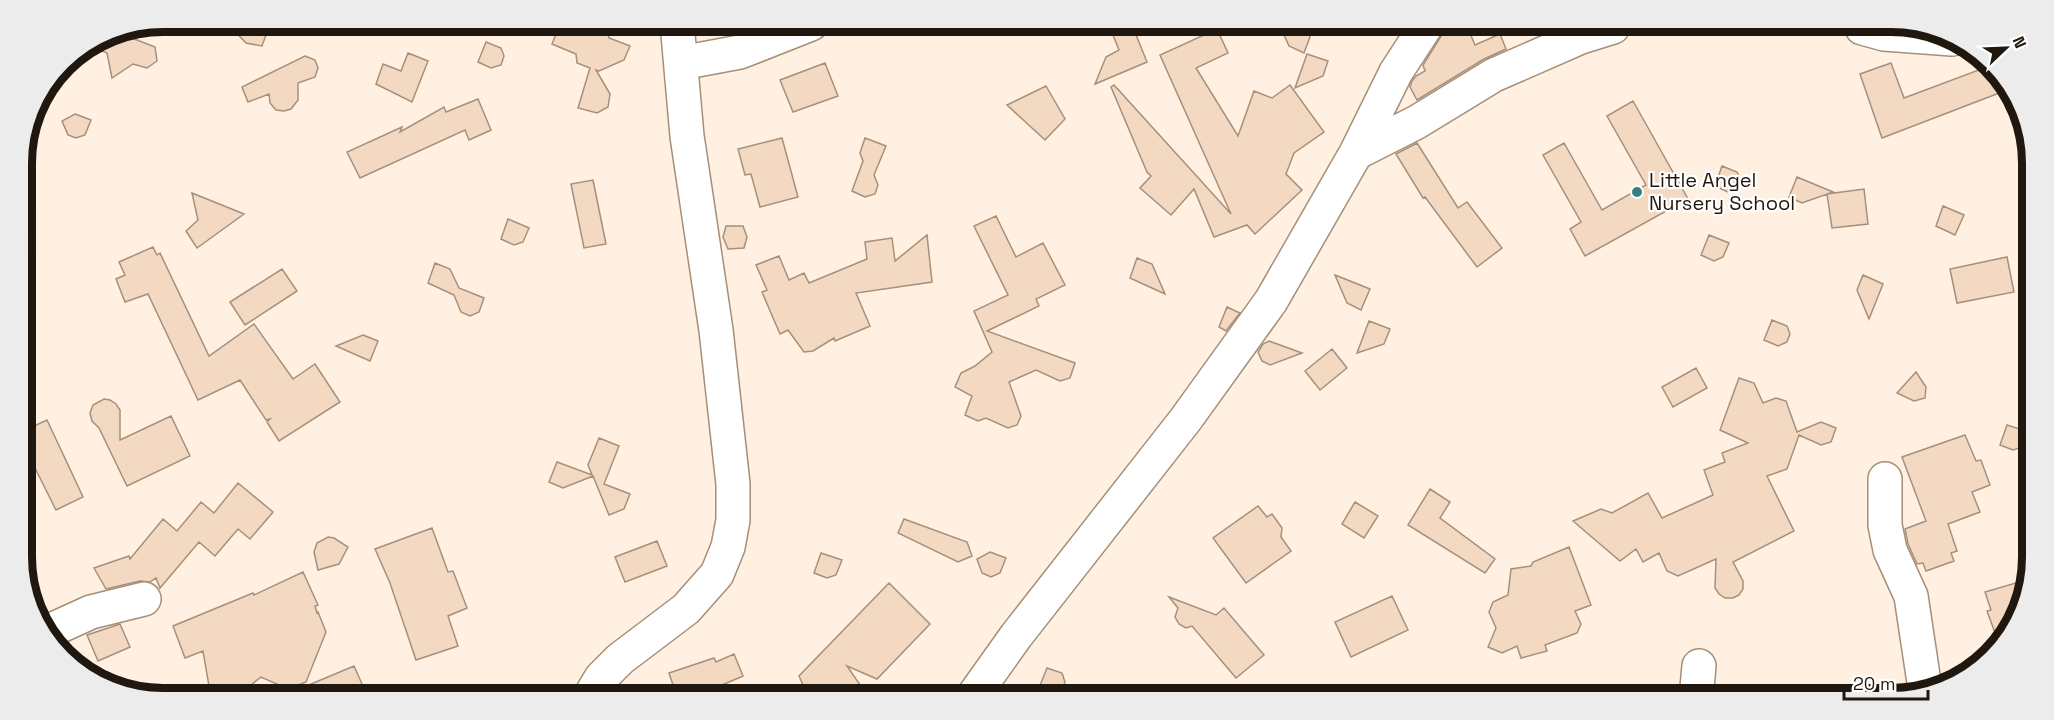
<svg xmlns="http://www.w3.org/2000/svg" width="2054" height="720" viewBox="0 0 2054 720" font-family="'Space Grotesk',sans-serif">
	<rect width="100%" height="100%" fill="#fff0e1"/>
	<!-- building -->
	<path fill="#f3d9c2" stroke="#a78f7a" stroke-width="1.5" d="M225 21H271L262 46 246 43Z
		M599 23H607L609 38 630 46 624 60 599 71 596 70 610 94 608 107 597 113 578 108 590 68 577 63 576 54 552 44 560 24 585 33Z
		M1109 25H1132L1147 62 1095 84 1106 57 1119 50Z
		M1280 26H1305L1310 37 1304 53 1289 46Z
		M1457 26H1467L1475 45 1500 34 1506 49 1484 59 1417 100 1410 87 1412 81 1416 76 1425 71 1423 65 1443 33Z
		M1217 29 1228 53 1196 68 1238 136 1254 91 1272 98 1290 85 1324 132 1294 153 1286 174 1302 190 1255 234 1247 225 1214 237 1194 189 1171 215 1140 188 1151 176 1147 172 1111 87 1114 85 1231 214 1160 55Z
		M114 31 155 47 157 61 147 68 133 64 112 78 107 53 87 45 109 32Z
		M486 42 501 48 504 56 501 65 491 68 478 62Z
		M408 53 428 61 412 102 376 84 383 64 401 71Z
		M1307 54 1328 61 1323 76 1295 88Z
		M305 56 315 60 318 68 315 77 298 83V100L291 109 284 111 276 110 270 103 269 94 248 102 242 87Z
		M825 63 838 96 793 112 780 80Z
		M1891 63 1904 98 1992 65 1998 70 2007 90 1882 138 1860 74Z
		M1046 86 1065 119 1045 140 1007 105Z
		M478 99 491 130 469 140 465 130 360 178 347 152 402 127 400 132 444 107 446 112Z
		M1633 101 1688 199 1585 256 1570 229 1581 222 1543 155 1564 143 1602 210 1646 185 1607 116Z
		M75 114 91 120 85 135 76 138 68 135 62 121Z
		M782 138 798 197 760 207 751 174 745 175 738 149Z
		M865 138 886 146 874 175 878 185 875 194 865 197 852 191 863 161 860 153Z
		M1417 143 1458 208 1467 202 1502 248 1477 267 1425 197 1423 198 1396 154Z
		M1722 166 1737 172 1741 180 1737 189 1728 192 1715 186Z
		M1797 177 1833 192 1802 203 1789 197Z
		M593 180 606 244 584 248 571 184Z
		M1864 189 1868 224 1832 228 1827 194Z
		M192 193 244 214 197 248 186 231 198 220Z
		M1943 206 1964 215 1955 235 1936 226Z
		M996 216 1016 257 1043 243 1065 285 1036 299 1039 306 987 331 1075 363 1070 378 1060 381 1036 370 1009 382 1021 416 1017 425 1008 428 986 418 978 421 965 415 972 396 955 387 961 373 975 366 992 352 974 311 1008 295 974 226Z
		M508 219 529 228 523 242 514 245 501 239Z
		M726 226H743L747 237 744 248 728 249 723 237Z
		M927 235 932 282 856 293 870 326 835 341 834 338 813 351 804 352 788 330 780 334 762 292 767 290 756 265 779 256 789 280 804 273 809 283 867 259 865 242 892 238 895 261Z
		M1709 235 1729 243 1723 257 1714 261 1701 255Z
		M153 247 157 255 160 253 209 356 254 324 293 379 315 364 340 402 279 441 267 422 270 419 266 420 240 380 198 400 148 294 125 302 116 279 125 275 119 262Z
		M2007 257 2014 292 1957 303 1950 269Z
		M1137 258 1152 264 1165 294 1130 278Z
		M435 263 450 269 459 288 484 298 479 312 470 316 461 312 454 295 428 283Z
		M282 269 297 291 245 325 230 302Z
		M1335 275 1370 289 1361 310 1347 303Z
		M1863 275 1883 284 1869 319 1857 290Z
		M1227 307 1240 313 1226 331 1219 327Z
		M1772 320 1787 326 1790 334 1787 342 1778 346 1764 340Z
		M1369 321 1390 329 1384 344 1357 353Z
		M363 335 378 341 370 361 336 346Z
		M1269 341 1302 353 1270 365 1262 361 1258 352 1263 344Z
		M1332 349 1347 368 1320 390 1305 371Z
		M1696 368 1707 388 1673 407 1662 387Z
		M1916 372 1926 387 1925 398 1914 401 1897 393Z
		M1739 378 1754 383 1763 403 1776 398 1786 401 1797 432 1821 422 1836 428 1831 442 1821 445 1799 435 1787 469 1767 476 1794 531 1733 562 1743 581V589L1739 595 1733 598H1725L1719 594 1715 588 1716 559 1678 576 1667 571 1659 553 1643 562 1636 549 1620 561 1573 521 1601 509 1612 513 1648 493 1662 518 1713 495 1704 470 1725 462 1722 453 1748 443 1720 430Z
		M104 399 110 400 116 404 120 410V440L171 416 190 456 127 486 99 428 92 421 90 413 93 405Z
		M47 420 83 497 56 510 23 444V431Z
		M2007 425 2023 430 2026 438 2023 447 2013 450 2000 445Z
		M1965 435 1976 461 1981 460 1990 485 1972 492 1980 512 1948 524 1957 551 1951 553 1954 561 1926 571 1923 563 1917 564 1908 544 1905 529 1926 521 1902 457Z
		M599 438 619 446 604 484 630 494 624 509 609 515 593 476 563 488 549 482 557 462 592 475 588 465Z
		M238 483 273 512 250 539 238 529 215 556 199 542 160 588 156 578 150 582 140 581 106 589 94 568 129 556 130 559 163 519 177 531 201 502 214 513Z
		M1430 489 1450 502 1440 518 1495 559 1485 573 1408 525Z
		M1355 502 1378 516 1364 538 1342 524Z
		M1258 506 1267 517 1272 514 1282 528 1281 537 1291 551 1246 583 1213 538Z
		M904 519 967 542 972 556 958 562 898 533Z
		M432 528 448 572 453 571 467 608 448 616 458 646 416 660 390 583 375 549Z
		M328 537 334 538 348 547 339 564 318 570 314 552 317 543Z
		M657 541 667 566 625 582 615 557Z
		M1569 547 1591 605 1575 611 1581 624 1577 633 1545 645 1547 651 1521 658 1517 646 1502 653 1488 647 1496 628 1489 612 1493 602 1508 595 1511 569 1531 566 1533 562Z
		M990 552 1006 558 1000 573 991 577 982 573 977 559Z
		M821 553 842 560 836 575 827 578 814 573Z
		M303 572 318 605 315 606 317 613 318 612 326 632 306 682 288 689 261 677 242 692H210L203 651 185 658 173 626 253 593 254 595Z
		M2026 580V602L1998 641 1987 611 1991 610 1985 592Z
		M889 583 930 624 877 679 847 666 867 695 807 694 799 676Z
		M1392 596 1408 630 1351 657 1335 622Z
		M1169 597 1216 615 1224 608 1264 655 1236 678 1192 626 1186 628 1179 624 1175 617 1178 608Z
		M120 624 130 647 98 661 87 635Z
		M734 654 743 676 701 694H676L669 673 714 658 716 662Z
		M354 666 366 693 292 692Z
		M1047 668 1062 673 1065 682 1062 690 1053 694 1039 688Z"/>
	<g fill="none" stroke-linecap="round" stroke-linejoin="round">
		<!-- minor casing -->
		<g stroke="#a58f78" stroke-width="36">
			<path id="minor" d="M1862 28 1884 34 1952 39
				M681 63 740 52 811 24
				M1356 153 1417 122 1494 75 1581 37 1613 27
				M1885 479V525L1890 550 1911 596 1925 689
				M47 632 91 612 144 599
				M592 693 601 678 620 659 686 609 717 574 728 547 733 520V484L716 330 687 136 677 23
				M974 695 1016 636 1186 419 1271 301 1356 153 1396 72 1426 26
				M1696 698 1699 666"/>
		</g>
		<!-- minor -->
		<use href="#minor" stroke="#fff" stroke-width="33"/>
	</g>
	<!-- markers -->
	<circle fill="#367f7f" stroke="#fff" stroke-width="2" cx="1637" cy="192" r="6"/>
	<g text-anchor="middle" stroke-width="4.5" stroke-linejoin="round" paint-order="stroke">
		<!-- poi labels -->
		<g font-size="20" fill="#20170e" stroke="#fff" text-anchor="start">
			<text x="1649" y="187">Little Angel<tspan x="1649" dy="23">Nursery School</tspan></text>
		</g>
	</g>
	<!-- crop -->
	<path d="M0 0H2054V720H0ZM163 32H1891A131 131 0 0 1 2022 163V557A131 131 0 0 1 1891 688H163A131 131 0 0 1 32 557V163A131 131 0 0 1 163 32Z" fill="#edecec" fill-rule="evenodd"/>
	<path fill="none" stroke="#20170e" stroke-width="8" d="M163 32H1891A131 131 0 0 1 2022 163V557A131 131 0 0 1 1891 688H163A131 131 0 0 1 32 557V163A131 131 0 0 1 163 32Z"/>
	<!-- north arrow -->
	<g transform="translate(2006 48) rotate(67)" stroke="#ffffff" stroke-width="4.5" paint-order="stroke">
	<path d="M0-4.5L10 22L0 15L-10 22Z" fill="#20170e"/>
	<text y="-9" font-size="16" font-weight="bold" text-anchor="middle" fill="#20170e">N</text>
	</g>
	<!-- scale -->
	<path d="M1844 690v9h84v-9" fill="none" stroke="#20170e" stroke-width="3"/>
	<text x="1853" y="690" font-size="18" fill="#20170e" stroke="#ffffff" stroke-width="4.5" paint-order="stroke">20 m</text>
</svg>
